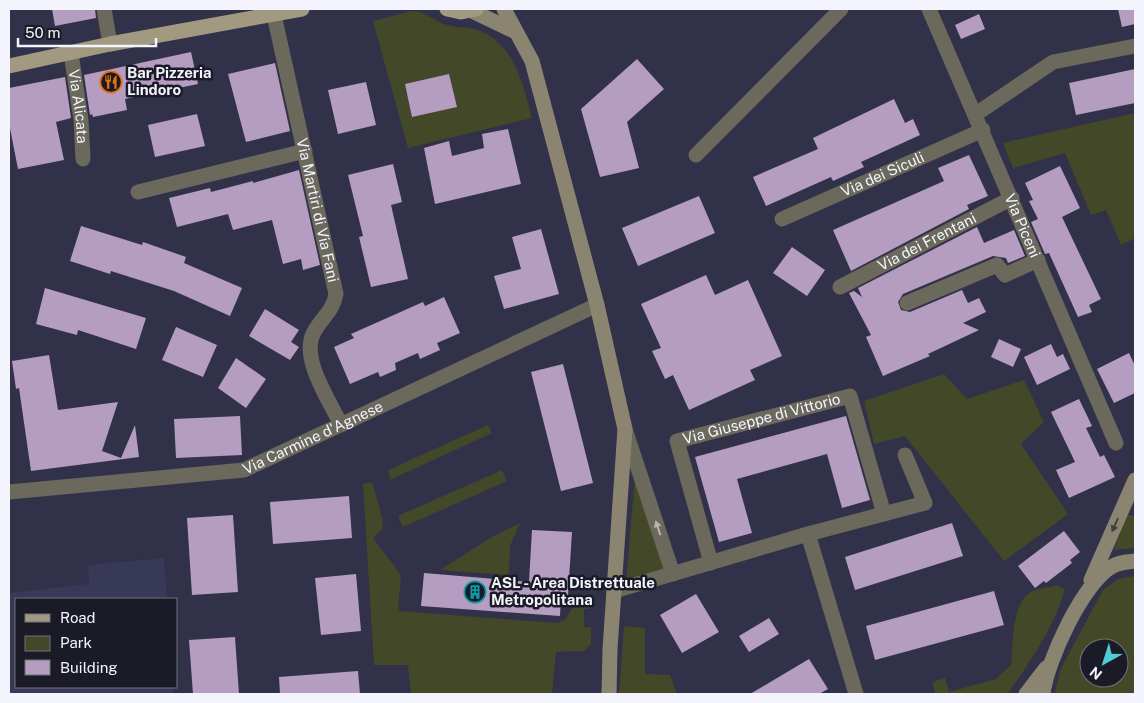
<svg xmlns="http://www.w3.org/2000/svg" width="1144" height="703" viewBox="0 0 1144 703" font-family="'Public Sans',sans-serif">
	<rect width="100%" height="100%" fill="#313249"/>
	<!-- built -->
	<path fill="#383957" d="M164 558 167 599H16V687H173V694H9V593L89 584 88 565Z"/>
	<!-- green -->
	<path fill="#434828" fill-rule="evenodd" d="M412 11C425 11 435 22 447 25 456 28 465 27 474 29 513 39 523 84 532 118L408 148 373 21Z
		M1135 113V238L1121 245 1106 210 1091 215 1065 153 1013 168 1003 143Z
		M944 374 967 399 1024 380 1044 422 1021 444 1068 514 1004 561 905 436 874 444 864 401Z
		M488 425 492 433 390 480 388 470Z
		M502 470 507 481 403 527 398 516Z
		M635 476 667 572 626 583Z
		M372 482 383 521 382 529 373 538 401 575 398 611 556 623 565 620 578 598 588 600 591 603 590 609H584V627H591V644L584 651 556 652 552 694H411L408 665H374L363 484Z
		M1128 515 1135 516V548L1114 550 1125 518Z
		M520 523 510 546 509 575 440 570 492 537Z
		M1135 576V694H1055L1060 670 1103 590 1118 579ZM1089 648H1119V678H1089Z
		M1057 585 1065 589C1054 628 1030 661 1008 694H935L933 682 945 678 949 692 996 679 1011 665C1013 646 1011 603 1031 592 1038 588 1049 588 1057 585Z
		M624 626 645 628V674L670 675 677 694H619Z"/>
	<!-- building -->
	<path fill="#b59dc1" d="M52 9H95L96 18 55 26Z
		M1118 9H1135V24L1122 27Z
		M979 14 985 29 961 39 955 25Z
		M191 52 198 84 125 99 127 110 93 117 92 114 90 115 84 75Z
		M637 59 664 89 627 122 639 168 600 177 581 109Z
		M275 63 290 131 246 142 228 74Z
		M1135 69V103L1076 115 1069 83Z
		M449 74 457 107 412 117 405 84Z
		M65 77 71 118 56 122 64 160 18 169 9 123V88Z
		M366 82 376 125 338 134 328 90Z
		M894 99 905 123 913 119 920 135 861 162 864 167 833 181 831 177 766 206 753 177 818 149 813 138Z
		M197 114 205 146 155 157 148 125Z
		M508 129 521 184 435 204 424 148 449 141 452 156 484 148 482 134Z
		M969 155 988 196 967 205 969 209 851 271 833 230 944 181 938 168Z
		M393 164 402 202 391 205 408 279 371 287 359 237 363 236 348 175Z
		M1060 166 1080 208 1062 217 1101 299 1089 305 1092 312 1078 317 1059 275 1049 253 1045 254 1031 222 1038 219 1029 201 1033 200 1025 183Z
		M299 170 320 265 303 270 301 259 283 264 272 220 233 230 228 214 177 227 169 198 210 188 211 192 253 181V183Z
		M699 196 715 233 638 266 622 228Z
		M81 226 142 245 143 242 186 257 184 263 242 288 230 316 174 291 111 271 110 274 70 261Z
		M977 227 984 243 1014 230 1025 256 1008 263 1006 258 993 256 903 294 898 302 901 310 910 312 962 290 968 303 979 298 986 312 963 323 979 330 928 354 930 356 883 376 866 337 871 335 849 293 854 291 862 297 858 288Z
		M541 229 559 294 504 309 494 276 521 269 512 237Z
		M792 247 825 270 807 296 773 273Z
		M706 275 715 295 748 280 782 356 750 370 755 380 689 410 673 375 665 379 652 351 661 348 641 304Z
		M45 288 146 318 136 349 78 330 77 335 36 324Z
		M444 297 460 333 437 343 440 350 420 359 418 353 395 363 396 370 380 377 378 372 350 384 334 347 354 338 351 334 423 302 425 306Z
		M265 309 299 330 291 342 299 347 290 360 249 336Z
		M176 327 217 345 203 377 162 360Z
		M999 339 1021 349 1013 367 991 357Z
		M1051 344 1057 357 1063 354 1070 369 1037 385 1024 357Z
		M1129 353 1135 366V393L1114 403 1097 369Z
		M49 355 58 410 118 402 102 451 121 458 135 425 139 457 31 471 19 388 16 389 12 361Z
		M236 358 266 379 246 408 218 388Z
		M563 364 593 483 561 491 531 372Z
		M1079 399 1092 426 1086 428 1100 457 1104 455 1115 477 1069 498 1056 470 1075 462 1051 412Z
		M240 416 242 455 176 458 174 419Z
		M846 416 870 500 842 508 827 454 737 479 752 533 719 542 695 457Z
		M349 496 352 538 273 544 270 502Z
		M233 515 238 592 192 595 187 518Z
		M952 523 963 556 855 590 845 557Z
		M532 530 572 532 568 595H561L560 616 421 606 424 573 529 582Z
		M1064 531 1080 552 1070 560 1072 563 1046 583 1044 581 1035 588 1018 566Z
		M356 574 361 631 321 635 315 578Z
		M994 591 1004 625 875 660 866 626Z
		M696 594 719 632 682 653 660 615Z
		M769 618 779 634 749 652 739 636Z
		M235 637 239 694H193L189 640Z
		M809 659 828 689 819 694H750Z
		M358 671 360 694H280L279 677Z"/>
	<g fill="none" stroke-linecap="round" stroke-linejoin="round">
		<!-- street -->
		<g stroke="#6b685c" stroke-width="15">
			<path d="M104 9 110 44"/>
			<path id="s1" d="M929 9 1116 443"/>
			<path id="s2" d="M274 15 336 294C333 312 320 319 313 334 301 360 330 401 341 425"/>
			<path id="s3" d="M71 53 81 120 83 159"/>
			<path d="M976 114 1053 62 1135 46"/>
			<path d="M696 155 841 9"/>
			<path d="M138 192 305 151"/>
			<path id="s4" d="M782 219 983 130"/>
			<path id="s5" d="M840 287 1012 198"/>
			<path d="M907 303 997 265 1005 275 1038 260"/>
			<path d="M625 429 673 574"/>
			<path id="s6" d="M9 492 244 470 597 305"/>
			<path d="M808 534 856 694"/>
			<path id="s7" d="M711 563 677 441 850 396 884 514"/>
			<path d="M614 591 808 534 925 503 905 455"/>
		</g>
		<!-- secondary -->
		<path stroke="#8a8471" stroke-width="15" d="M504 9 532 61 597 305 625 429 610 649 609 694
			M472 11 516 32
			M1091 580 1135 480
			M1026 694 1046 668
			M1043 694C1047 661 1083 582 1113 566 1120 562 1127 562 1135 561"/>
		<!-- primary -->
		<path stroke="#a19a81" stroke-width="15" d="M447 9 461 12 476 9
			M9 66 110 44 302 9"/>
	</g>
	<!-- one-way arrows -->
	<defs><path id="oneway-solid" d="M-6-.8H1V-3.2L6.5 0L1 3.2V.8H-6Z" transform="scale(1.25)"/></defs>
	<use fill="#414040" href="#oneway-solid" transform="translate(1115 525) rotate(114)"/>
	<use fill="#b6b5b5" href="#oneway-solid" transform="translate(658 528) rotate(-108)"/>
	<!-- icons -->
	<defs>
		<g id="restaurant-ring" transform="scale(1.125)"><circle r="9.5" fill="#1a1b26" stroke="#e8710a" stroke-width="1.5"/><path d="M-5-6h1v4h1v-4h1v4h1v-4h1v5L-1.5 .5V6h-2V.5L-5-1ZM5-6V6H3V1.5H1.5Q1.5-4 5-6Z" fill="#e8710a"/></g>
		<g id="building-ring" transform="scale(1.125)"><circle r="9.5" fill="#1a1b26" stroke="#0f9aa8" stroke-width="1.5"/><path d="M-4-6H4V6H1V3H-1V6H-4ZM-2.5-4.3h1.7v1.8h-1.7ZM.8-4.3h1.7v1.8H.8ZM-2.5-1h1.7V.8h-1.7ZM.8-1h1.7V.8H.8Z" fill="#0f9aa8"/></g>
	</defs>
	<g fill-rule="evenodd">
		<use href="#restaurant-ring" x="111" y="82"/>
		<use href="#building-ring" x="475" y="592"/>
	</g>
	<g text-anchor="middle" stroke-width="5" stroke-linejoin="round" paint-order="stroke">
		<!-- poi labels -->
		<g font-size="15" font-weight="bold" fill="#f3f4fd" stroke="#1a1b26" text-anchor="start">
			<text x="127" y="78">Bar Pizzeria<tspan x="127" dy="17">Lindoro</tspan></text>
			<text x="491" y="588">ASL - Area Distrettuale<tspan x="491" dy="17">Metropolitana</tspan></text>
		</g>
		<!-- street labels -->
		<g font-size="15" fill="#f3f4fd" stroke="#1a1b26">
			<text dy="5" stroke="none"><textPath href="#s3" startOffset="54">Via Alicata</textPath></text>
			<text dy="5" stroke="none"><textPath href="#s4" startOffset="110">Via dei Siculi</textPath></text>
			<text dy="5" stroke="none"><textPath href="#s2" startOffset="200">Via Martiri di Via Fani</textPath></text>
			<text dy="5" stroke="none"><textPath href="#s1" startOffset="236">Via Piceni</textPath></text>
			<text dy="5" stroke="none"><textPath href="#s5" startOffset="98">Via dei Frentani</textPath></text>
			<text dy="5" stroke="none"><textPath href="#s7" startOffset="214">Via Giuseppe di Vittorio</textPath></text>
			<text dy="5" stroke="none"><textPath href="#s6" startOffset="312">Via Carmine d'Agnese</textPath></text>
		</g>
	</g>
	<!-- border -->
	<rect width="1144" height="703" fill="none" stroke="#f3f4fd" stroke-width="20"/>
	<!-- legend -->
	<rect x="15" y="598" width="162" height="90" fill="#1a1b26" stroke="#71727c"/>
	<rect x="25" y="614" width="25" height="8" fill="#a19a81" stroke="#71727c"/>
	<text x="60" y="623" font-size="15" fill="#f3f4fd">Road</text>
	<rect x="25" y="636" width="25" height="15" fill="#434828" stroke="#71727c"/>
	<text x="60" y="648" font-size="15" fill="#f3f4fd">Park</text>
	<rect x="25" y="660" width="25" height="15" fill="#b59dc1" stroke="#71727c"/>
	<text x="60" y="673" font-size="15" fill="#f3f4fd">Building</text>
	<!-- north arrow -->
	<g transform="translate(1104 663) rotate(219)"><circle r="24" fill="#1a1b26" stroke="#71727c"/>
	<path d="M0-4L9 19L0 12L-9 19Z" fill="#52cbd8"/>
	<text y="-8" font-size="14" font-weight="bold" text-anchor="middle" fill="#f3f4fd">N</text>
	</g>
	<!-- scale -->
	<path d="M18 38v8h138v-8" fill="none" stroke="#f3f4fd" stroke-width="2.5"/>
	<text x="25" y="38" font-size="15" fill="#f3f4fd" stroke="#1a1b26" stroke-width="4" paint-order="stroke">50 m</text>
</svg>
